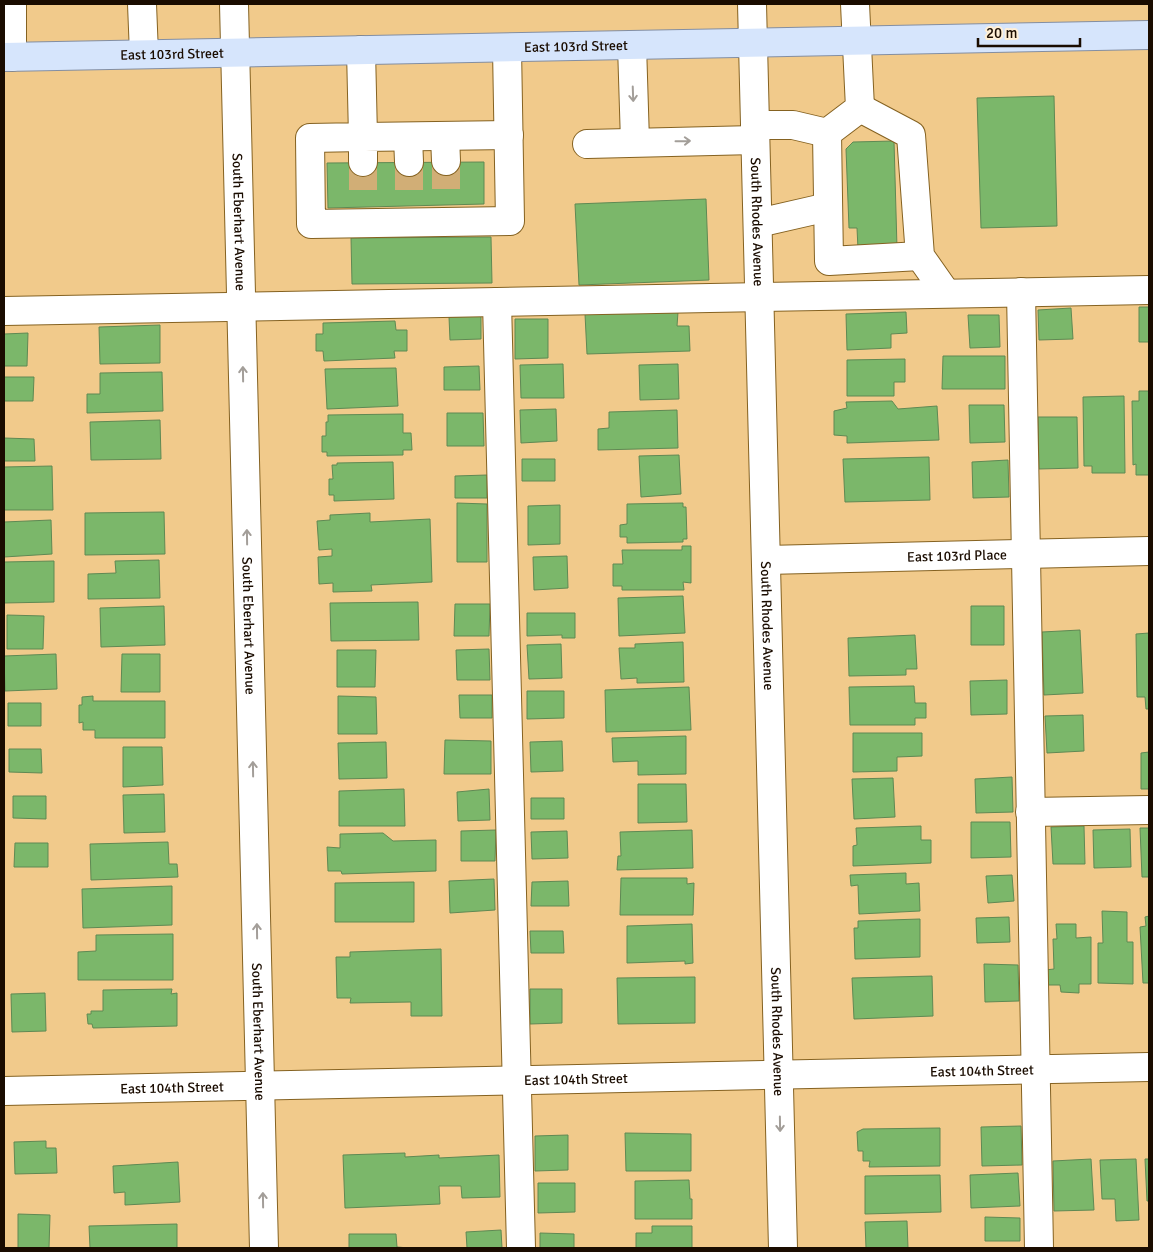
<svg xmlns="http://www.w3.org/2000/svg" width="1153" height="1252" viewBox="0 0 1153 1252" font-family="Signika,sans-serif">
	<rect width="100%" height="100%" fill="#f1ca8b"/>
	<!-- building -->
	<path fill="#7bb76a" stroke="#5f8953" d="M1054 96 1057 226 981 228 977 98Z
		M894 141 897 248 858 249 857 228H849L846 149 853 142Z
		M484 162V204L328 208 327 163Z
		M706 199 709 280 579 285 575 204Z
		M491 237 492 283 352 284 351 238Z
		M1139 307H1149V342H1139Z
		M1071 308 1073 339 1039 340 1038 310Z
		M678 312 677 326H689L690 351 587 354 585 314Z
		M906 312 907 333 891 334V348L847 350 846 314Z
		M968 315H999L1000 347 970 348Z
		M481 316V339L450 340 449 317Z
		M515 319H548V358L515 359Z
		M395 321 396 330H407V351H394L395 358 324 361 323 351H316V334H323V323Z
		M160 325V363L100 364 99 327Z
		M28 333 27 366H4V334Z
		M943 356H1005V389H942Z
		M905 359V382H894V396H847V360Z
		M563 364 564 398H521L520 365Z
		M678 364 679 399 640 400 639 365Z
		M479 366 480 390H444V367Z
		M396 368 398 406 327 409 325 369Z
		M162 372 163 411 87 413V394H100V373Z
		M4 377H34L33 401H4Z
		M1139 391H1149V475H1136V464L1133 465 1132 401H1139Z
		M1124 396 1125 473H1092V466H1084L1083 397Z
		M892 401 898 409 937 406 939 440 847 443V436L834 435V411L847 408 846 402Z
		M969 405H1004L1005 442 970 443Z
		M556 409 557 441 521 443 520 410Z
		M677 410 678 448 598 450V429L609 428V412Z
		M447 413H483L484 446H447Z
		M403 414V433H411L412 450H403V455L327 456V452H322V436H326V422H328V415Z
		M1038 417H1077L1078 468 1039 469Z
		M160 420 161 459 91 460 90 422Z
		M4 438 34 439 35 461H4Z
		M679 455 681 494 641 497 639 456Z
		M929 457 930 500 845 502 843 459Z
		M522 459H555V481H522Z
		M1008 460 1009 497 973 498 972 462Z
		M393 462 394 499 334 501V495H329V479H333L332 465H337V463Z
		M52 466 53 510H4V467Z
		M487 475V498H455V476Z
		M457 503 487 504V562H457Z
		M683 503V507H686L687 539H683V542L627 543V537H620V525L627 524V504Z
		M560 505V544L528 545V506Z
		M164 512 165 554 85 555V513Z
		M370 513V522L430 519 432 582 371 585 372 591 333 592V583L319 584 318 557 332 556V549L319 550 317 521 330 520V515Z
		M51 520 52 554 4 557V522Z
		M682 546H691V583L683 582 684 590H622V586H613V564H623L622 550H682Z
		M567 556 568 588 534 590 533 557Z
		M159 560 160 598 88 599V574L116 573 115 561Z
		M54 561V602L4 603V562Z
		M683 596 685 633 619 636 618 598Z
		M418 602 419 640 331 641 330 603Z
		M455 604H490L489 636H454Z
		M164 606 165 645 101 647 100 608Z
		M971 606H1004V645H971Z
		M527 613H575V638H562V635L527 636Z
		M7 615 44 616 43 649H7Z
		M1080 630 1083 693 1044 695 1042 632Z
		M1149 633V709H1146L1145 697H1137L1136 634Z
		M915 635 917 669H906V675L849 676 848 638Z
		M683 642 684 682 637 683V678L621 679 619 648H635V644Z
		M561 644 562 678 529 679 527 645Z
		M489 649 490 680H457L456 650Z
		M337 650H376L375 687H337Z
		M56 654 57 689 5 691 4 656Z
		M122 654H160V692H121Z
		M1007 680V714L971 715 970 681Z
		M914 686 915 703H926V718H915V725H850L849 687Z
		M689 687 691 730 606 732 605 690Z
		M527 691H564V718L527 719Z
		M459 695H492V718H460Z
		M93 696V701H165V738H95V730H83V722L79 723V705H82V697Z
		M338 696 376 697 377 734H338Z
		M8 703H41V726H8Z
		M1083 715 1084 751 1047 753 1045 716Z
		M853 733H922V756L897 757V771L853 772Z
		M686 736V774L638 775V761L613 762 612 738Z
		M445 740 491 741V774H444Z
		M562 741 563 771 531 772 530 742Z
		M386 742 387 778 339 779 338 743Z
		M123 747H162L163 785 123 787Z
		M9 749H41L42 773 9 772Z
		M1149 752V789H1141V753Z
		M1012 777 1013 812 976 813 975 779Z
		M893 778 895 817 854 819 852 779Z
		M638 784H686L687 822 638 823Z
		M404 789 405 826H339V791Z
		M489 789 490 820 458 821 457 792Z
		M164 794 165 832 124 833 123 795Z
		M13 796H46V819L13 818Z
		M531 798H564V819H531Z
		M971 822H1010L1011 857 971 858Z
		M921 826V840H931V863L853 866V846L857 845 856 828Z
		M1084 826 1085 864H1053L1051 827Z
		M1140 828H1149V877H1142Z
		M1130 829 1131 867 1094 868 1093 830Z
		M496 830 495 861H461V831Z
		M692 830 693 868 617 870 618 856H621L620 832Z
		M567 831 568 858 532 859 531 832Z
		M383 833 393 841 436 840V871L342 874 341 871H328L327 847 340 848V834Z
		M168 842 169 864H177L178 877 91 880 90 844Z
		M15 843H48V867H14Z
		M906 873V884L919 883 920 911 859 914 858 885 851 886 850 875Z
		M1012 875 1014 901 988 903 986 876Z
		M621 878H687V884L694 883 693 915H620Z
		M494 879 495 910 450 913 449 881Z
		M568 881 569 906H531L532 882Z
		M414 882V922H335V883Z
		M172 886V925L83 928 82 889Z
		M1102 911 1127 912V942H1133V984L1098 983V943H1103Z
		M1149 916V983H1143L1140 927 1146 926 1145 917Z
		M1009 917 1010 942 977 943 976 918Z
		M920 919V957L855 959 854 928H858V921Z
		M692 924 693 963 685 964V961L627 963V926Z
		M1056 924H1076V938L1091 937V984H1079V993L1061 992 1060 985H1046L1045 970 1054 969 1053 939H1057Z
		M530 931H563L564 953H531Z
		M173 934V980H78V952L96 951V935Z
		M441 949 442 1016H411V1002L350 1003 351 998H337L336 957H350V952Z
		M984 964 1018 965 1019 1001 985 1002Z
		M932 976 933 1016 854 1019 852 978Z
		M695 977V1023L618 1024 617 978Z
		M172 989 171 994 177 993V1026L93 1028 92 1024H88L87 1014H91V1011H103V990Z
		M530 989H562V1023L530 1024Z
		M45 993 46 1031 12 1032 11 994Z
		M1021 1126 1022 1165 982 1166 981 1127Z
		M940 1128V1166L869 1167 870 1161H863V1151H858L857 1132 863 1129Z
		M625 1133 691 1134V1171H626Z
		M568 1135V1170L535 1171V1136Z
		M46 1141V1148H56L57 1173 15 1174 14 1142Z
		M405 1153V1157L439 1155V1158L499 1155 500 1197 462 1198 461 1186H439L440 1204 345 1208 343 1155Z
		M1091 1159 1094 1210 1054 1211 1053 1161Z
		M1136 1159 1139 1220 1116 1221 1115 1199H1102L1100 1160Z
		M1145 1159H1149V1201H1147Z
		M178 1162 180 1202 125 1205V1192L114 1193 113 1166Z
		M1018 1173 1020 1206 971 1208 970 1175Z
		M940 1175 941 1212 865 1214V1176Z
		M689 1180 690 1199H692V1219H635V1181Z
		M538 1183H575V1212L538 1213Z
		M18 1214 50 1215 49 1248H18Z
		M985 1217 1020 1218V1241H985Z
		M907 1221 908 1248H866L865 1222Z
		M177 1224V1248H90L89 1226Z
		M652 1226H692V1248H636V1233H652Z
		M501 1230 502 1248H467L466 1232Z
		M540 1233 574 1234V1248H540Z
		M349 1234H396L397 1247 409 1248H349Z"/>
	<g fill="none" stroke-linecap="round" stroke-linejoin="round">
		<!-- minor-tunnel -->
		<path stroke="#d1ae76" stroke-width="28" stroke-dasharray="28 14" stroke-linecap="butt" d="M446 161V200
			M363 162V201
			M409 162V203"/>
		<!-- minor casing -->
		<g stroke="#856221" stroke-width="30">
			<g id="minor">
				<path d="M12 4V57"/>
				<path d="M142 4 144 54"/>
				<path id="s1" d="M234 4 264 1248"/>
				<path id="s2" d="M752 4 783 1248"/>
				<path d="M855 4 860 108 827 133 829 261 920 256"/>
				<path d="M632 45 635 142"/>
				<path d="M361 50 363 137 310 138 311 224 510 221 507 48"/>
				<path d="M860 108 911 135 920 256 946 293"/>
				<path d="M755 125H793L827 133"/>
				<path d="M445 136 446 161"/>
				<path d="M408 137 409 162"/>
				<path d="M587 144 755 140"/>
				<path d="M363 162V137L509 135"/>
				<path d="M758 223 828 207"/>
				<path d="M1021 292C1028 611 1030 930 1039 1248"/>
				<path d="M497 302 521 1248"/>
				<path d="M4 311 1149 290"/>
				<path id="s3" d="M766 560 1149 551"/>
				<path d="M1030 812 1149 810"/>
				<path id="s4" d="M4 1091 1149 1067"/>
			</g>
		</g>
		<!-- major casing -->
		<g stroke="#838ea2" stroke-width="30">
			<g id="major">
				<path id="s5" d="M4 57 1149 35"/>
			</g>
		</g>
		<!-- minor -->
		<use href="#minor" stroke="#fff" stroke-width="28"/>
		<!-- major -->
		<use href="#major" stroke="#d6e5fc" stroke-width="28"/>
	</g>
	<!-- one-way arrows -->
	<defs><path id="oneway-shaft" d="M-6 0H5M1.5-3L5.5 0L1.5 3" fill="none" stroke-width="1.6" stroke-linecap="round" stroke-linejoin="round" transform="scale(1.25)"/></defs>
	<g stroke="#a39e99">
		<use href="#oneway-shaft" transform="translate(633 94) rotate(88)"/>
		<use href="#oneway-shaft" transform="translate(683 141) rotate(-1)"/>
		<use href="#oneway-shaft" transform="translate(243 374) rotate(-91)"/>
		<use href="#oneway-shaft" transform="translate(247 537) rotate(-91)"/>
		<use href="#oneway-shaft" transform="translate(253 769) rotate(-91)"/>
		<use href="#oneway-shaft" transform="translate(257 931) rotate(-91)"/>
		<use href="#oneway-shaft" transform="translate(780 1124) rotate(89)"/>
		<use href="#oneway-shaft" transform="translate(263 1200) rotate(-91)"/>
	</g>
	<g text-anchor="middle" stroke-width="4" stroke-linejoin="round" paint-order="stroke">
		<!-- street labels -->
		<g font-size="14" fill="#1a0c00" stroke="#ffefd6">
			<text dy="5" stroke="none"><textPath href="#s5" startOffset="572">East 103rd Street</textPath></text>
			<text dy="5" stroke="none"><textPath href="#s5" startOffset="168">East 103rd Street</textPath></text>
			<text dy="5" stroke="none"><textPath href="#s1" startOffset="218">South Eberhart Avenue</textPath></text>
			<text dy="5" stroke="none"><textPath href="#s2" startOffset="218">South Rhodes Avenue</textPath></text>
			<text dy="5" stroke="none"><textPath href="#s3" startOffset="191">East 103rd Place</textPath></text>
			<text dy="5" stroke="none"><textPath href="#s1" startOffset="622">South Eberhart Avenue</textPath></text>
			<text dy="5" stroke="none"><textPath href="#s2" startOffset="622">South Rhodes Avenue</textPath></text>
			<text dy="5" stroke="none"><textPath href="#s1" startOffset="1028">South Eberhart Avenue</textPath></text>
			<text dy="5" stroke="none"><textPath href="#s2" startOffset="1028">South Rhodes Avenue</textPath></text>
			<text dy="5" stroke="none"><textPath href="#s4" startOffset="978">East 104th Street</textPath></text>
			<text dy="5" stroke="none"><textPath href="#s4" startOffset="572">East 104th Street</textPath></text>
			<text dy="5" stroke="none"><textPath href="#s4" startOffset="168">East 104th Street</textPath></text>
		</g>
	</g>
	<!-- border -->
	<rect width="1153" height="1252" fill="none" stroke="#1a0c00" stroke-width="10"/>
	<!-- scale -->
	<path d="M978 38v8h102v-8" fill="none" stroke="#1a0c00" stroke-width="2.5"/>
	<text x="986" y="38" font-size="15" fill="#1a0c00" stroke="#ffefd6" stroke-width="4" paint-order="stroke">20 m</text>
</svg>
